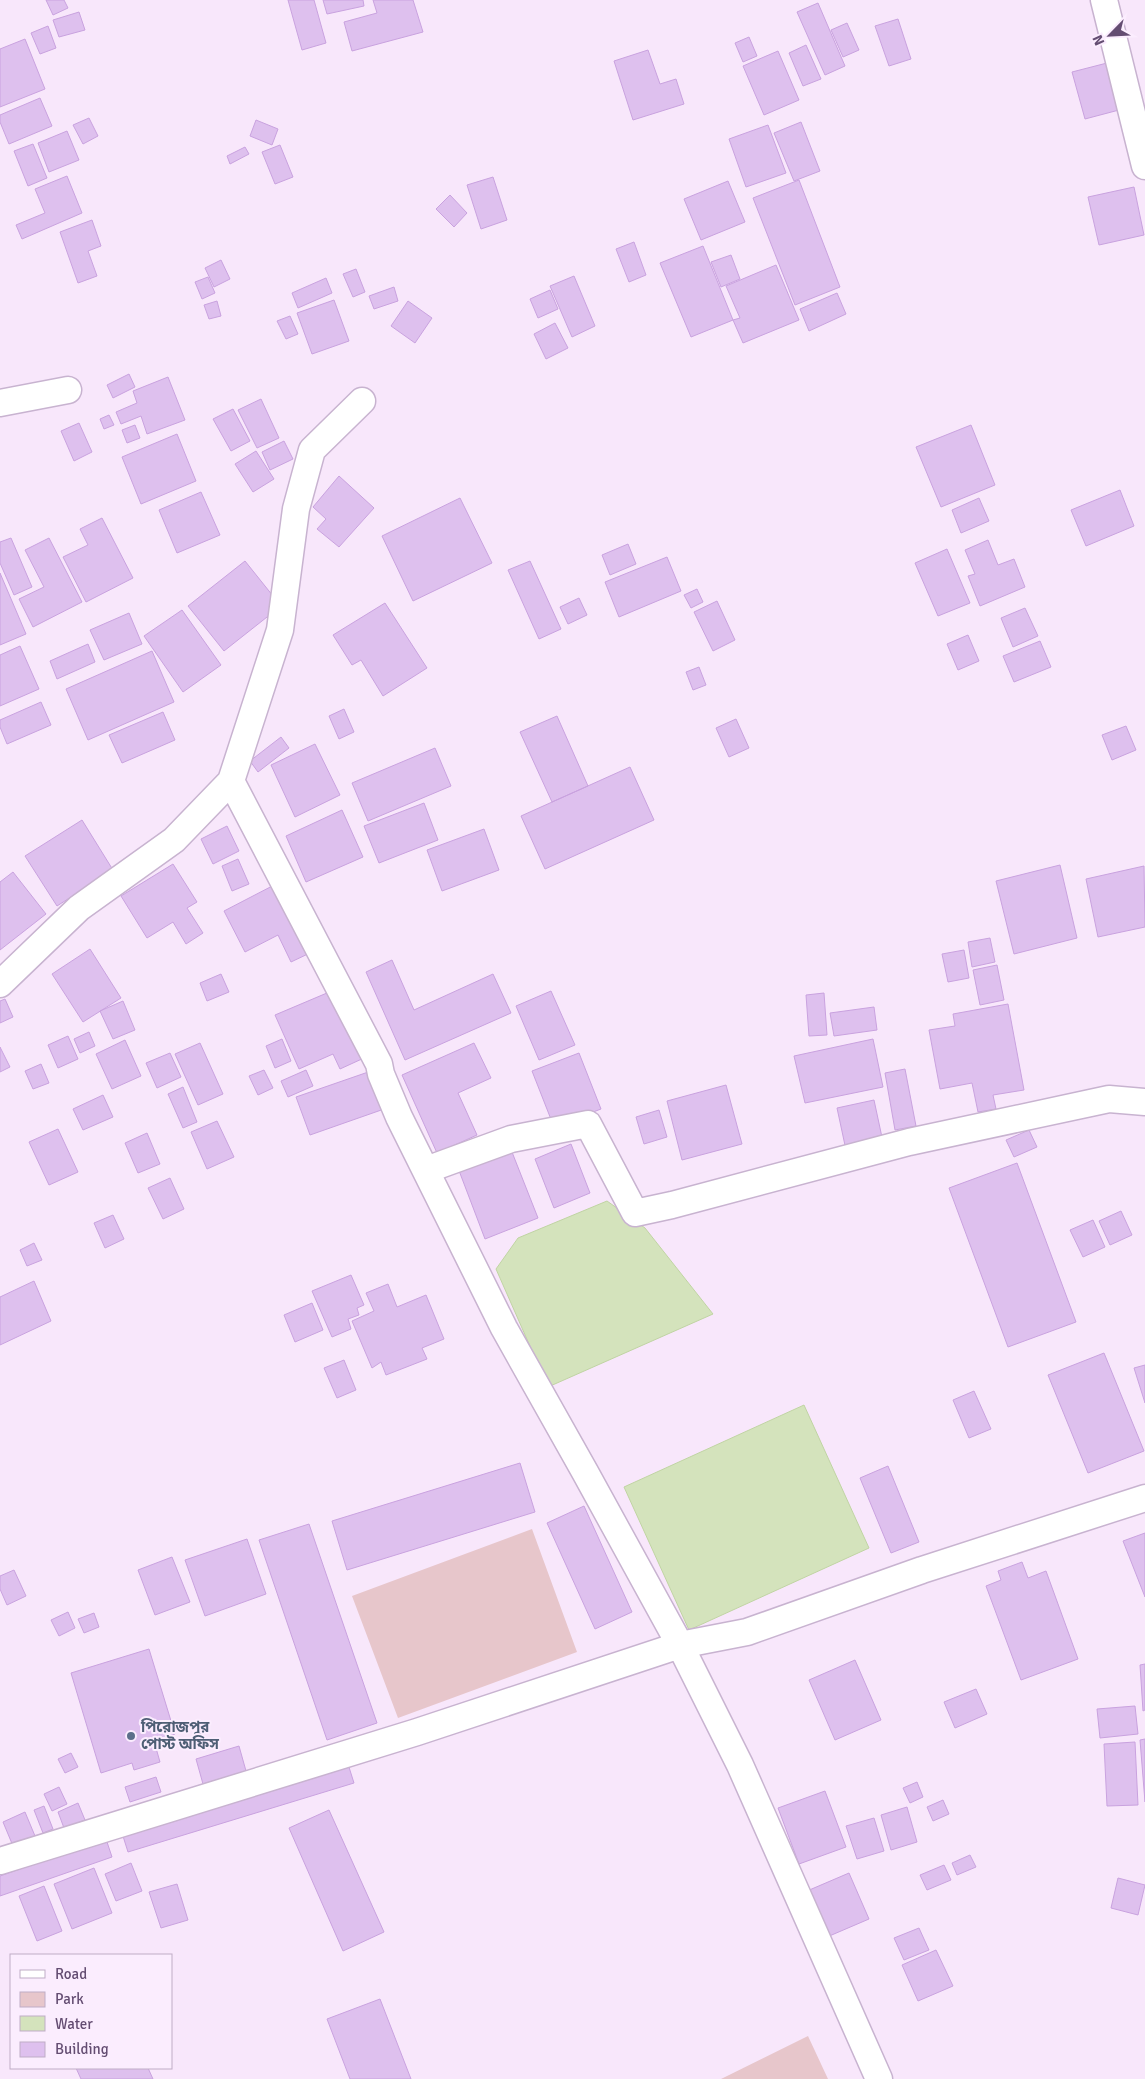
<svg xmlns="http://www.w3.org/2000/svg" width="1145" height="2079" viewBox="0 0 1145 2079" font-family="Signika,'Noto Sans Bengali',sans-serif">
	<rect width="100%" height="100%" fill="#f8e7fb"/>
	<!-- green -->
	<path fill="#e7c6cb" d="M532 1529 577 1652 398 1718 352 1596Z
		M808 2036 828 2079H721Z"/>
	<!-- water -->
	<path fill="#d4e3bc" stroke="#c0d4a3" d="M607 1201 645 1228 713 1314 548 1387 496 1269 518 1238Z
		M804 1405 869 1548 689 1630 624 1487Z"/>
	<!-- building -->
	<path fill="#dec0ee" stroke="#c9a2df" d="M46 0H64L68 8 53 15Z
		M288 0H314L326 43 302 50Z
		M323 0H363L364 6 327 14Z
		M373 0H413L423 32 352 51 344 22 377 13Z
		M818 3 845 66 825 75 797 12Z
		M79 12 85 30 59 37 53 20Z
		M898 19 911 59 889 66 875 26Z
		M847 23 859 50 843 57 831 30Z
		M48 26 56 48 40 54 31 33Z
		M749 37 757 56 743 62 735 43Z
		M25 39 45 89 0 107V49Z
		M806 45 821 79 803 86 789 53Z
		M648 50 660 84 676 79 684 104 633 120 614 61Z
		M778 51 799 100 764 115 743 66Z
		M1107 63 1119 110 1085 119 1072 72Z
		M40 98 52 126 9 144 0 122V115Z
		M89 118 98 136 83 144 73 125Z
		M256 120 278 129 272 145 250 136Z
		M801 122 820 171 794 181 774 133Z
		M768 125 786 173 746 187 729 139Z
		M67 131 79 160 49 172 38 143Z
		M33 144 47 178 28 186 14 151Z
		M280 145 293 177 275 184 262 152Z
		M245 147 249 154 230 164 227 156Z
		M67 176 82 213 22 239 16 225 45 213 35 189Z
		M493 177 507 220 481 229 467 185Z
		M799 180 840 287 795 305 753 198Z
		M728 181 745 222 701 240 684 199Z
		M1134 187 1144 235 1099 245 1088 197Z
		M450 195 467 213 454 227 436 209Z
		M92 220 101 246 88 251 97 276 78 283 60 232Z
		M634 242 646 275 629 282 616 249Z
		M703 246 733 320 691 337 660 263Z
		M731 255 740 279 721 287 711 262Z
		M221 260 230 279 214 287 205 268Z
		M776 265 799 320 743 343 733 320 740 318 726 286Z
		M356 269 365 292 353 297 343 274Z
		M574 276 595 326 572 337 550 286Z
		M208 277 215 293 202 299 195 282Z
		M326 278 332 293 298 308 292 293Z
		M394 287 398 301 374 309 369 296Z
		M550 290 558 309 538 318 530 299Z
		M837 293 846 314 809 331 800 309Z
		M334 300 349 341 312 354 297 313Z
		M217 301 221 316 209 319 204 305Z
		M408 301 432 318 415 343 391 326Z
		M290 316 298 334 286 339 277 321Z
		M555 323 568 348 546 359 534 334Z
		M129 374 135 387 113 398 107 385Z
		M168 377 185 420 147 434 141 416 121 424 116 412 137 403 133 391Z
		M261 399 279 438 257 448 238 410Z
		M233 409 250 441 231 451 213 419Z
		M109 415 114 425 104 429 100 419Z
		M79 423 92 452 74 461 61 431Z
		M135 425 140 438 127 443 122 430Z
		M971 425 995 485 941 507 916 447Z
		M177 434 196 481 141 504 122 457Z
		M284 441 293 459 270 470 262 452Z
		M256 451 274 479 253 492 235 464Z
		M339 476 374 508 339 547 317 529 326 519 313 507Z
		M1120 490 1134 526 1086 546 1071 510Z
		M201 492 220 535 177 553 159 510Z
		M460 498 492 563 413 601 382 536Z
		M979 498 989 521 961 533 952 510Z
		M102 518 133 578 86 602 63 557 88 545 80 529Z
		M11 538 32 587 14 595 0 563V542Z
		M49 538 82 602 33 627 19 599 44 587 25 550Z
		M988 540 998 565 1014 559 1025 587 980 606 968 576 975 574 965 550Z
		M628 544 636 564 610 575 602 555Z
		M947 549 970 603 938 616 915 563Z
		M667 557 681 591 619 617 605 582Z
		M245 561 281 606 224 651 188 606Z
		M530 561 561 629 539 639 508 570Z
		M0 573 26 634 0 645Z
		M697 589 703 602 691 608 684 595Z
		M579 598 587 615 568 624 560 607Z
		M717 601 735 640 713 651 694 612Z
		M385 603 427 668 383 696 361 660 352 665 333 635Z
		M1025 608 1038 636 1013 647 1001 618Z
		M182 610 221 665 183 692 144 636Z
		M129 613 142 644 104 660 90 630Z
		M968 635 979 661 958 670 947 644Z
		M1040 641 1051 667 1014 682 1003 656Z
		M88 644 95 662 57 679 50 661Z
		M20 646 39 689 0 706V655Z
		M152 651 174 702 88 740 66 689Z
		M699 667 706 685 693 690 686 672Z
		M41 702 51 725 7 744 0 727V720Z
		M344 709 354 732 339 739 329 716Z
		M163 712 175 740 122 763 109 735Z
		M557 716 588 786 552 802 520 732Z
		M736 719 749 748 729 757 716 728Z
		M1126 726 1136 750 1112 760 1102 735Z
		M281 737 289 748 258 772 250 761Z
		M315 744 340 795 295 817 271 765Z
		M435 748 451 786 368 821 352 783Z
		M630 767 654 820 545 869 521 816Z
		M424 803 438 840 379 863 364 826Z
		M342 810 363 857 306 882 286 836Z
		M82 820 113 870 57 906 25 856Z
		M227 826 239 851 213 864 201 839Z
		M484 829 499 870 442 891 427 850Z
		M238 859 249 884 232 891 222 866Z
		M173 864 197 902 187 908 203 933 186 944 173 922 147 938 121 896Z
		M1060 865 1077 938 1014 954 996 881Z
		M1144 866 1145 927 1098 937 1086 879Z
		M13 872 46 914 0 950V882Z
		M278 883 312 952 291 962 278 935 245 952 224 911Z
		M990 938 995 962 972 967 968 942Z
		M90 949 121 998 83 1022 52 974Z
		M964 950 969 978 948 982 942 954Z
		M392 960 414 1010 493 974 511 1013 405 1060 366 972Z
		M997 965 1004 1000 980 1005 973 970Z
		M221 974 229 992 207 1001 200 983Z
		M334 990 364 1058 340 1069 333 1054 299 1069 275 1015Z
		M551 991 575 1045 539 1060 516 1006Z
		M824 993 827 1035 809 1036 806 995Z
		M5 999 13 1017 0 1023V1001Z
		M123 1001 135 1030 113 1039 100 1011Z
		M1008 1004 1024 1090 993 1095 996 1109 978 1112 972 1083 940 1089 929 1030 955 1026 953 1014Z
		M874 1007 877 1030 834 1036 830 1013Z
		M89 1032 95 1046 80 1053 74 1039Z
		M68 1036 78 1059 58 1068 48 1045Z
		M282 1039 291 1061 275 1068 266 1046Z
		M873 1039 883 1087 805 1103 794 1056Z
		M125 1040 141 1076 112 1089 96 1054Z
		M200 1043 223 1094 198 1105 175 1054Z
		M474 1043 491 1078 458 1093 477 1135 437 1153 402 1075Z
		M0 1047 10 1067 0 1072Z
		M170 1053 181 1077 157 1088 146 1063Z
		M579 1053 601 1109 554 1127 532 1071Z
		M41 1064 49 1083 33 1089 25 1071Z
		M905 1069 916 1126 895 1130 885 1073Z
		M264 1070 273 1088 258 1095 249 1076Z
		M306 1070 313 1086 288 1097 281 1081Z
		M374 1070 387 1108 310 1135 296 1097Z
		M726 1085 742 1144 682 1160 667 1101Z
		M183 1087 197 1122 183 1128 168 1094Z
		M103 1095 113 1117 83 1130 73 1109Z
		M874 1100 883 1142 846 1150 837 1108Z
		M659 1110 667 1137 644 1144 636 1117Z
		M217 1121 234 1157 207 1169 191 1132Z
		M58 1129 78 1172 49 1185 29 1142Z
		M1029 1130 1037 1147 1014 1157 1006 1140Z
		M147 1133 160 1164 138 1173 125 1143Z
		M571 1144 590 1193 554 1208 535 1159Z
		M510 1147 538 1218 485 1239 458 1168Z
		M1017 1163 1076 1322 1008 1347 949 1188Z
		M170 1178 184 1209 163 1219 148 1188Z
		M1121 1211 1132 1235 1110 1245 1099 1221Z
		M113 1215 124 1239 105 1248 94 1223Z
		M1093 1220 1105 1247 1083 1257 1070 1230Z
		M34 1243 42 1260 27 1266 20 1250Z
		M351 1275 364 1305 357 1308 359 1315 348 1319 351 1329 332 1337 312 1291Z
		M34 1281 51 1321 0 1345V1297Z
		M388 1284 397 1307 426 1295 444 1339 422 1348 427 1359 386 1375 381 1362 372 1368 352 1321 374 1311 366 1293Z
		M312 1303 323 1330 295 1342 284 1315Z
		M1104 1353 1144 1451 1088 1473 1048 1375Z
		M344 1360 356 1390 337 1398 324 1368Z
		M1145 1365V1403L1134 1368Z
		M974 1391 991 1429 969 1438 953 1400Z
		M520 1463 535 1512 347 1570 332 1521Z
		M888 1466 919 1542 891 1553 860 1478Z
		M584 1506 632 1612 595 1629 547 1523Z
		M309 1524 377 1723 327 1740 259 1540Z
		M1145 1533V1597L1123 1541Z
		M247 1539 266 1594 205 1616 185 1560Z
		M172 1557 190 1602 155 1615 138 1570Z
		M1022 1562 1028 1578 1046 1571 1078 1659 1021 1680 986 1586 1001 1580 998 1571Z
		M14 1570 26 1596 7 1605 0 1589V1576Z
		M68 1612 75 1628 59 1636 51 1620Z
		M94 1613 99 1627 84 1633 78 1619Z
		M149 1649 175 1734 154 1741 160 1762 134 1770 132 1763 101 1773 71 1673Z
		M855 1660 881 1720 835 1740 809 1680Z
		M1145 1664V1710L1143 1711 1140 1665Z
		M976 1689 987 1714 955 1728 944 1702Z
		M1135 1706 1138 1734 1100 1738 1097 1709Z
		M1145 1739V1802L1140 1740Z
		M1135 1742 1138 1805 1107 1806 1104 1744Z
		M239 1746 246 1771 203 1784 196 1759Z
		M71 1753 78 1767 65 1773 58 1759Z
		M348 1764 354 1783 128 1852 122 1833Z
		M156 1777 161 1792 130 1802 125 1787Z
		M917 1782 923 1797 910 1803 903 1788Z
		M59 1787 67 1804 52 1811 44 1794Z
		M825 1791 846 1847 799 1864 778 1808Z
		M943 1800 949 1814 933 1821 927 1807Z
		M78 1803 85 1820 64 1828 58 1812Z
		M44 1806 53 1829 43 1833 34 1810Z
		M907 1807 917 1842 891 1850 881 1815Z
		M329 1810 384 1932 343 1951 289 1828Z
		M25 1812 35 1836 13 1846 3 1822Z
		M874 1818 884 1851 857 1859 846 1826Z
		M106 1839 112 1857 0 1896V1876Z
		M970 1855 976 1867 957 1875 952 1863Z
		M131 1863 142 1891 116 1901 105 1874Z
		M944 1865 951 1880 927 1890 920 1875Z
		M94 1868 112 1913 72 1929 54 1884Z
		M849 1873 869 1919 827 1937 807 1891Z
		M1118 1878 1145 1885 1138 1915 1111 1908Z
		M177 1884 188 1920 161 1928 149 1892Z
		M44 1886 62 1931 37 1941 19 1896Z
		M919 1928 929 1950 904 1960 894 1938Z
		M936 1950 953 1986 918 2001 902 1965Z
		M380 1999 411 2079H350L327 2019Z
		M76 2068H148L153 2079H81Z"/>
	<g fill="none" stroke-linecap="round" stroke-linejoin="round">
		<!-- minor casing -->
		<g stroke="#c8b3d0" stroke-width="29">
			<path id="minor" d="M1104 0 1145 166
				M0 403 68 390
				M0 984 79 908 174 840 231 781 280 630 296 509 312 450 362 401
				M426 1170 511 1139 588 1124 635 1213 672 1205 909 1142 1109 1099 1145 1102
				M0 1861 417 1732 680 1645 585 1472 504 1328 399 1117 381 1074 379 1064 231 781
				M879 2079 740 1765 680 1645 747 1632 922 1570 1145 1498"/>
		</g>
		<!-- minor -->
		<use href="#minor" stroke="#fff" stroke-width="26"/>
	</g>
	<!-- markers -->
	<circle fill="#5c6f8a" stroke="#fbedfe" stroke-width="2" cx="131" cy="1736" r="5"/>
	<g text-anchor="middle" stroke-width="4" stroke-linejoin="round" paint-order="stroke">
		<!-- service labels -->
		<g font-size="15" font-weight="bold" fill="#4e5e75" stroke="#fbedfe" text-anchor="start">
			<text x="141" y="1732">পিরোজপুর<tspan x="141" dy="17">পোস্ট অফিস</tspan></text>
		</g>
	</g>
	<!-- legend -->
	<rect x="10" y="1954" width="162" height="115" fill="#fbedfe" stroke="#bfadc6"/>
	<rect x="20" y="1970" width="25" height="8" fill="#ffffff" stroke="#bfadc6"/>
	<text x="55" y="1979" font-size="15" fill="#644d72">Road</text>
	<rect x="20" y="1992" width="25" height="15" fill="#e7c6cb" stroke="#bfadc6"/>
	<text x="55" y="2004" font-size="15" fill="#644d72">Park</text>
	<rect x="20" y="2016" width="25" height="15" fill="#d4e3bc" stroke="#bfadc6"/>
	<text x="55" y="2029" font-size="15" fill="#644d72">Water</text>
	<rect x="20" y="2042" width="25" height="15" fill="#dec0ee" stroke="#bfadc6"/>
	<text x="55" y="2054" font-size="15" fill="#644d72">Building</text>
	<!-- north arrow -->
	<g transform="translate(1110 35) rotate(246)" stroke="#fbedfe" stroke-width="4" paint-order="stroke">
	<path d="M0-4L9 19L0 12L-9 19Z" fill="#644d72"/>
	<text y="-8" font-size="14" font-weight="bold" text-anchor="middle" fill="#644d72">N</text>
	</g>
</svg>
